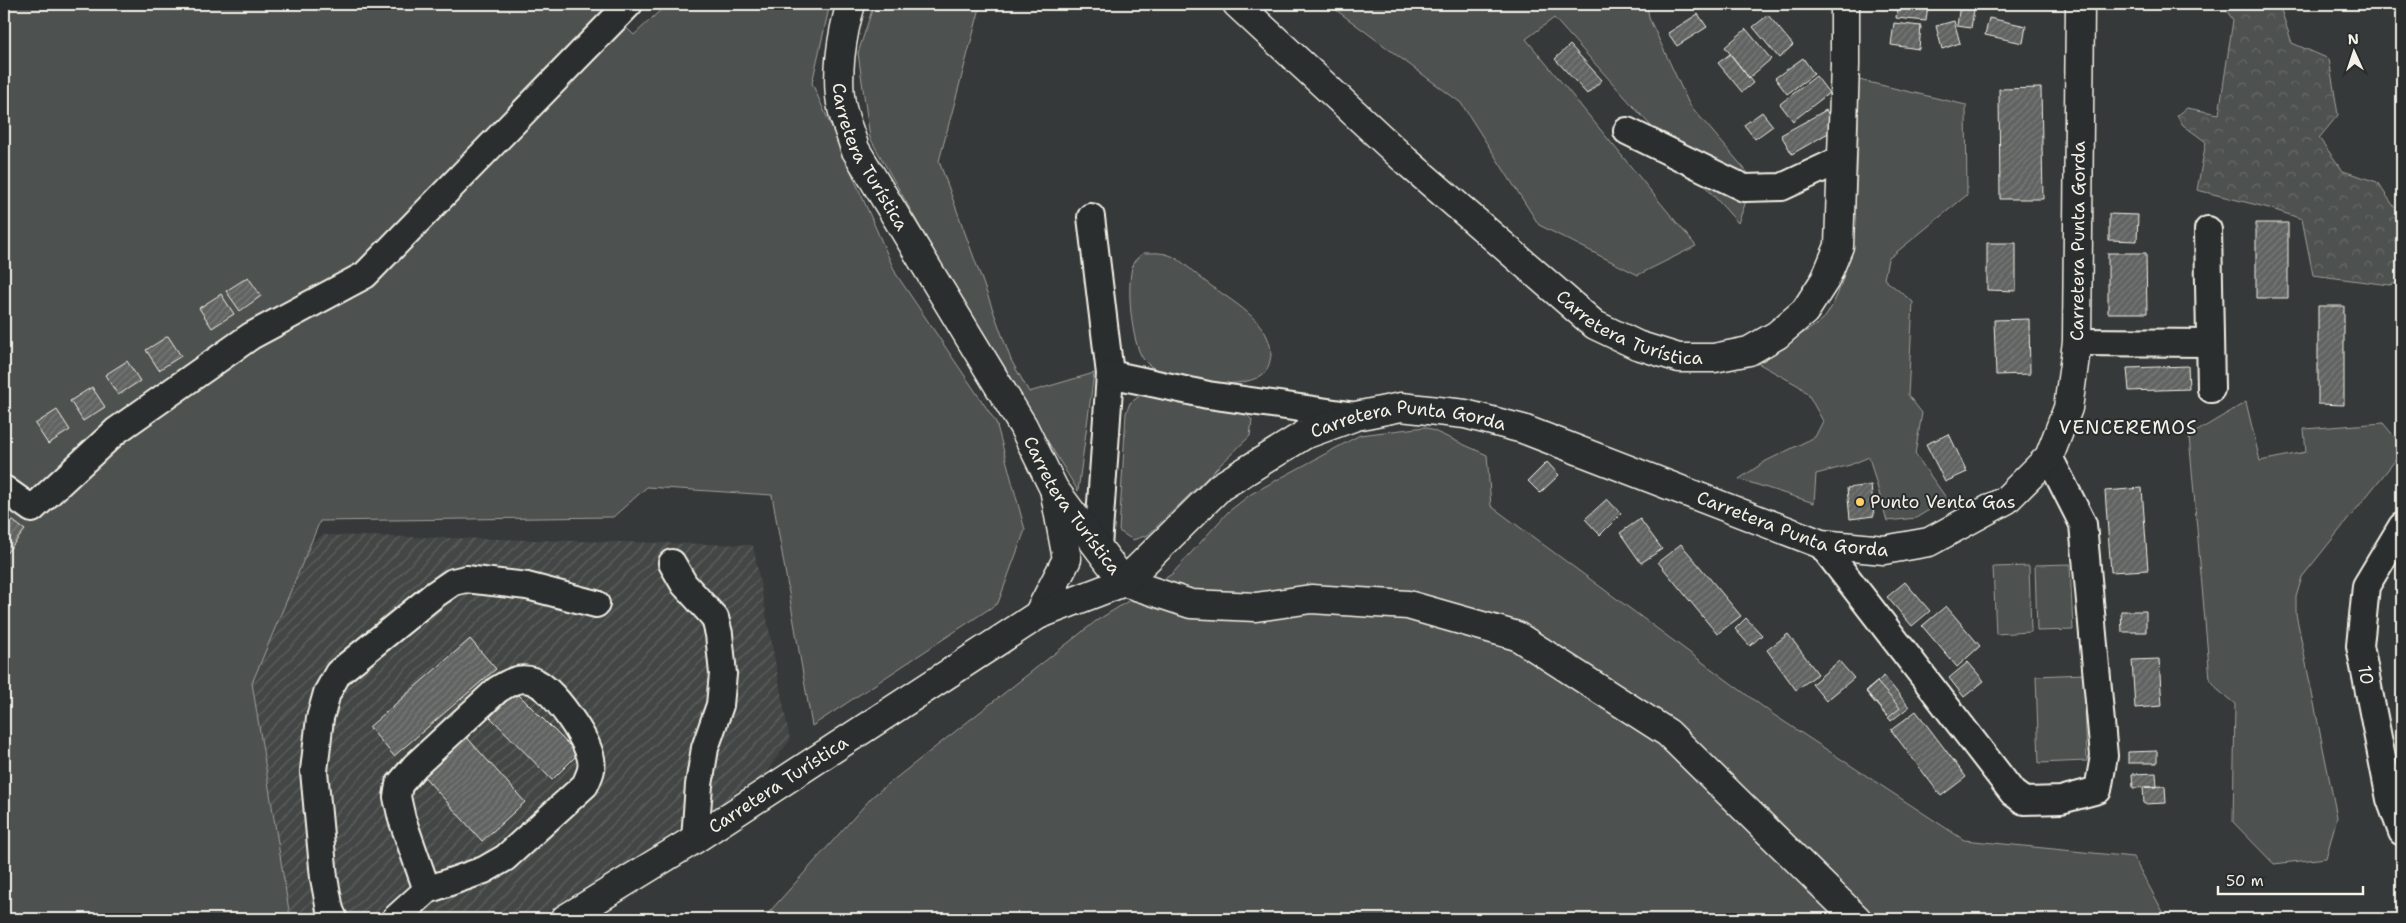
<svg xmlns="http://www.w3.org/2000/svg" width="2406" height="923" viewBox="0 0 2406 923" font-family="'Shantell Sans',sans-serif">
	<defs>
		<pattern id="industrial-furrows" width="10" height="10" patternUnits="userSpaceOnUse" patternTransform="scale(1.25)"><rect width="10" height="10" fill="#434645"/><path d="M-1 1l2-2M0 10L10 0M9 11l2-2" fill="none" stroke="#5f6160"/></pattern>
		<pattern id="forest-crowns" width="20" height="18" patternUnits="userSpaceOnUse" patternTransform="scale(1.25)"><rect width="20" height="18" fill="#4e514f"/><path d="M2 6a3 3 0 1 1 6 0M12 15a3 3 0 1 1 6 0" fill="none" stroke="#686a68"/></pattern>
		<pattern id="building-hatch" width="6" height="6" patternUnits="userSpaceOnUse" patternTransform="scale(1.25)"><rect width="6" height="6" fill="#616362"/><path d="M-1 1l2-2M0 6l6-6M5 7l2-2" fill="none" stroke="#787a78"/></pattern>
	</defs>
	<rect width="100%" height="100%" fill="#363939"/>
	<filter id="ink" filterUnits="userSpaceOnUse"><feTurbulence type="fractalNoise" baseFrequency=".02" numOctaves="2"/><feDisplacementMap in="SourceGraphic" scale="10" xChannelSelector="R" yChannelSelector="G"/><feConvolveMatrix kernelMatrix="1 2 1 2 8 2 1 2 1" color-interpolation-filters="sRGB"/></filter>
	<g filter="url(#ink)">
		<!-- industrial -->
		<path fill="url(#industrial-furrows)" d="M323 535 753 545 790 740 759 781 536 919H4V747Z"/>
		<!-- green -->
		<path fill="#4e514f" stroke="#a1a19c" d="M4 4H601L634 35 667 4H830L812 83 896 274 996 422 1025 530 998 603 812 726 772 495 647 487 613 517 320 521 252 683 290 917 287 919H4Z
			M874 4H981L939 161 1011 360 1029 392 1094 373 1078 491 961 299 870 138 858 53Z
			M1328 4H1647L1649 18 1689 104 1754 180 1738 223 1554 18 1526 39 1696 246 1638 275 1539 225 1461 103Z
			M1859 80 1966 105 1967 195 1888 259 1884 279 1913 302 1908 395 1922 413 1915 454 1947 499 1916 518 1887 521 1869 457 1850 465 1816 474 1814 503 1739 479 1766 461 1815 437 1823 421 1808 394 1799 386 1754 361C1769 352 1817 328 1826 316 1862 265 1857 143 1859 80Z
			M1143 253C1151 253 1161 252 1169 255 1180 258 1196 275 1206 282 1229 300 1272 321 1271 355 1270 362 1268 371 1262 375 1238 392 1162 383 1144 360 1131 344 1126 283 1133 264 1134 260 1140 256 1143 253Z
			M1141 395 1245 413 1252 420 1250 436 1148 535 1133 540 1119 531 1126 413 1130 403Z
			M2246 402 2260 461 2306 452 2304 429 2383 423 2402 446V452L2302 577 2296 597V614L2337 817 2326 858 2274 864 2233 822 2235 704 2219 691 2210 679 2189 436Z
			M1425 427 1487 455 1491 506 1774 715 1964 840 2133 857 2167 919H763L873 796 1096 621 1172 574 1228 512 1251 494 1360 435Z
			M2070 564 2073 630 2037 631 2035 565Z
			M2029 566 2031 632 1996 634 1993 567Z
			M2084 674 2087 761 2039 763 2036 676Z"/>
		<!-- forest -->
		<path fill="url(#forest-crowns)" stroke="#a1a19c" d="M2222 4H2279L2292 43 2329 59 2338 115 2319 138 2343 171 2377 182 2402 218V282L2389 285 2313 275 2302 219 2269 208 2197 190 2206 142 2183 125 2177 116 2187 108 2219 114 2233 20Z"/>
		<!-- building -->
		<path fill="url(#building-hatch)" stroke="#f4f1e8" d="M1887 4H1928L1926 21 1896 18 1897 10 1887 9Z
			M1960 4H1975L1971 28 1957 26Z
			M1698 14 1707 27 1677 46 1668 33Z
			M1768 15 1793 45 1779 58 1753 27Z
			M1989 18 2026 26 2023 43 1985 35Z
			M1954 21 1960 43 1942 49 1936 26Z
			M1894 23 1921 26 1919 49 1891 45Z
			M1746 29 1771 59 1749 78 1725 47Z
			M1570 45 1602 80 1587 94 1555 59Z
			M1730 54 1753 83 1742 92 1718 63Z
			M1803 58 1814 74 1787 94 1775 78Z
			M1816 76 1829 93 1793 121 1780 104Z
			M2041 88 2043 199H2000L1999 89Z
			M1826 110 1837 128 1792 154 1781 135Z
			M1762 112 1773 126 1755 139 1744 125Z
			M2109 214 2138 215 2137 241 2109 240Z
			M2256 223H2288V298H2256Z
			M1987 243H2016V291L1987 290Z
			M2108 253H2146L2147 313H2108Z
			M248 277 261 296 240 311 226 291Z
			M221 294 234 314 212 328 199 308Z
			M2318 306H2344V405L2318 404Z
			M2029 319 2030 374 1996 375 1994 320Z
			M168 336 181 356 159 370 146 350Z
			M127 361 140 381 118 395 105 375Z
			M2188 366 2189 389 2129 391 2127 368Z
			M92 387 105 407 83 421 70 401Z
			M57 410 70 430 48 444 35 424Z
			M1949 434 1967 472 1945 482 1926 444Z
			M1547 462 1559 475 1540 493 1528 481Z
			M1871 485 1874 516 1850 519 1847 488Z
			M2142 488 2148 570 2111 572 2105 491Z
			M1607 499 1621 514 1600 535 1585 519Z
			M4 514 25 530 4 556Z
			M1640 519 1662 549 1641 563 1620 533Z
			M1681 544 1741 616 1717 634 1658 562Z
			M1905 582 1930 611 1912 626 1887 597Z
			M1946 606 1980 646 1957 667 1922 626Z
			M2121 611H2146V632H2122Z
			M1746 618 1762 635 1750 646 1735 629Z
			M1788 634 1818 674 1796 690 1767 650Z
			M470 639 496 669 394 756 369 727Z
			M2159 659 2162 706 2135 708 2132 660Z
			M1839 661 1854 678 1826 701 1812 684Z
			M1968 662 1984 681 1964 697 1949 678Z
			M1884 676 1909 707 1891 721 1866 691Z
			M1877 682 1900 708 1888 718 1866 692Z
			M516 692 578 754 552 780 490 717Z
			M1916 711 1966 777 1941 796 1891 730Z
			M462 732 525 802 482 841 419 771Z
			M2157 751V763H2128V752Z
			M2156 773 2157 787 2133 788 2132 774Z
			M2165 786 2166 803 2144 804 2143 787Z"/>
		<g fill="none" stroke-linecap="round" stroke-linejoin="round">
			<!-- minor casing -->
			<g stroke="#f4f1e8" stroke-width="30">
				<g id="minor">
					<path d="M1627 131 1744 188 1782 187 1842 159"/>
					<path d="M1091 217 1110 374 1098 547"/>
					<path d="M2208 230 2211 389"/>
					<path d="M2077 342 2209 343"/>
					<path d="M1110 374 1208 395 1356 416"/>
					<path d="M4 489 32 509 116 431 251 336 365 275 629 4"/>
					<path id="s1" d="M2402 526 2366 586 2360 646 2390 799 2402 832"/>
					<path d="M1821 544 2013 793 2024 801 2061 800 2098 790 2104 756 2083 524 2049 457"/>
					<path d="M672 563 684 584 715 618 719 634 723 674 720 705 705 748 699 785 695 839"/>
					<path d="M334 919 330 910 324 878 314 771 320 718 327 693 338 673 434 595 453 582 466 579 527 586 596 604"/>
					<path d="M395 919 427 890 402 819 397 797 399 785 415 766 497 690C508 683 519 676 533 681 553 688 587 738 591 759 593 769 589 776 585 785L505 858 484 870 427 890"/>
				</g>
			</g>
			<!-- major casing -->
			<g stroke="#f4f1e8" stroke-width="31">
				<g id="major">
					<path id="s2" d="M851 4C842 33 835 78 842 108 845 122 851 135 855 149L1023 426 1054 489 1124 582"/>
					<path id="s3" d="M1237 4 1406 161 1595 325 1637 345 1679 358H1714L1749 351 1777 335 1805 311 1825 280 1839 246 1845 65V4"/>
					<path d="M1124 582 1191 604 1256 607 1311 599 1408 605 1517 636 1668 733 1857 919"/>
					<path d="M1038 615 1067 559 1055 494"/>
					<path id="s4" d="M565 919 695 839 1038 615 1124 582 1220 487 1304 435 1356 416 1401 407 1465 414 1523 429 1821 544 1884 550 1929 542 2006 500 2049 457 2068 408 2077 342 2080 4"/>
				</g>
			</g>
			<!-- minor -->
			<use href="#minor" stroke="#2a2d2e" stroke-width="26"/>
			<!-- major -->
			<use href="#major" stroke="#2a2d2e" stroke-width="28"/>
		</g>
	</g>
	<!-- markers -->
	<circle fill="#ffd166" stroke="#2a2d2e" stroke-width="2" cx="1860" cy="502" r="5"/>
	<g text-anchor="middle" stroke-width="4" stroke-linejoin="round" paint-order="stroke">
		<!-- street labels -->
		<g font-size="18" fill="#f4f1e8" stroke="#2a2d2e">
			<text dy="6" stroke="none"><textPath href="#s2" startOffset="161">Carretera Turística</textPath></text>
			<text dy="6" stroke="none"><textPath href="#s4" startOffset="1911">Carretera Punta Gorda</textPath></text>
			<text dy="6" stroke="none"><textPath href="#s3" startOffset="514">Carretera Turística</textPath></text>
			<text dy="6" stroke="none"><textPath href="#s4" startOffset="996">Carretera Punta Gorda</textPath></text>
			<text dy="6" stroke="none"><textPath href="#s2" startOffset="566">Carretera Turística</textPath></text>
			<text dy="6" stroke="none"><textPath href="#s4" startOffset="1401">Carretera Punta Gorda</textPath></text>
			<text dy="6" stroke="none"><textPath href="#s1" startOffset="160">10</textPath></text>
			<text dy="6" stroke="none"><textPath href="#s4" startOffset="252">Carretera Turística</textPath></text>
		</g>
		<!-- poi labels -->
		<g font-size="18" fill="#f4f1e8" stroke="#2a2d2e" text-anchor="start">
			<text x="1870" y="508">Punto Venta Gas</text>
		</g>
		<!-- neighbourhood labels -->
		<g font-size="19" letter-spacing="1" fill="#f4f1e8" stroke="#2a2d2e">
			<text x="2128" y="434">VENCEREMOS</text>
		</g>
	</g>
	<!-- margin -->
	<rect width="2406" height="923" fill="none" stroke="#2a2d2e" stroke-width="20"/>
	<rect x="10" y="10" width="2386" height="903" fill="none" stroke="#f4f1e8" stroke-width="2" filter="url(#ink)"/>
	<!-- north arrow -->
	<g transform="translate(2354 52) rotate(357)" stroke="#2a2d2e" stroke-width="4" paint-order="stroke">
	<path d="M0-4L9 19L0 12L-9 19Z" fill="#f4f1e8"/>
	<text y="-8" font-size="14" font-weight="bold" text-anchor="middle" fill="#f4f1e8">N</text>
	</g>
	<!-- scale -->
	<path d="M2218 886v8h145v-8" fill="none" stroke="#f4f1e8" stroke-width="2.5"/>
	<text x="2226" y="886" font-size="15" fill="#f4f1e8" stroke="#2a2d2e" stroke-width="4" paint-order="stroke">50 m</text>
</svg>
